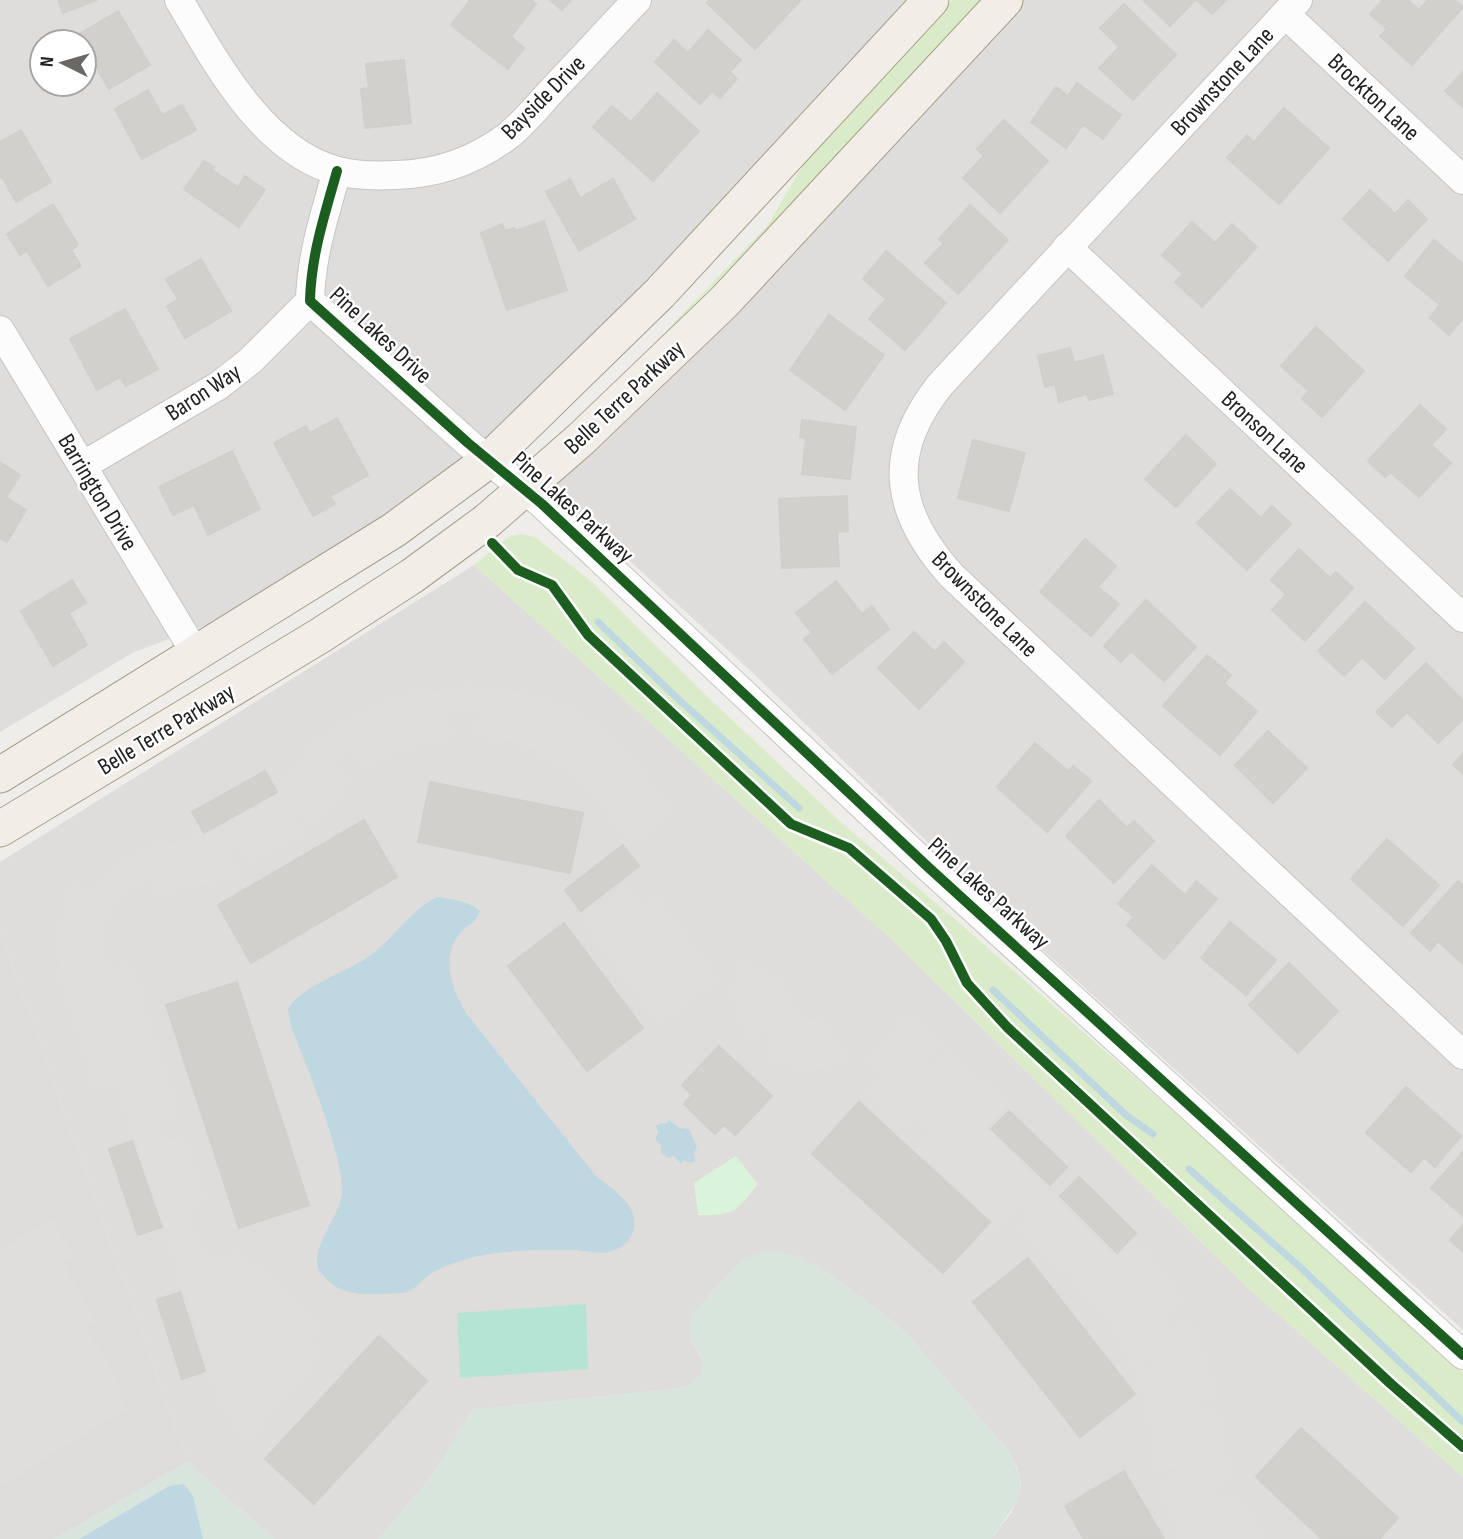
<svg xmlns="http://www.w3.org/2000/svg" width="1463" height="1539" viewBox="0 0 1463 1539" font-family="'Sofia Sans Condensed',sans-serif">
	<rect width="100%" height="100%" fill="#efede9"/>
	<!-- residential -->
	<path fill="#dedddb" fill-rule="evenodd" d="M0 0H914L650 285 478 454 237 614 134 652 0 732ZM42 42H84V84H42Z
		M1023 0H1463V1330L979 892 754 674 554 492 545 488 711 337Z
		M474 565 889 937 1248 1288 1463 1477V1539H991L1011 1513 1018 1499 1021 1484 1017 1467 1007 1449 912 1340 890 1319 825 1271 692 1343 703 1360 701 1376 685 1388 472 1410 432 1476 379 1539H274L187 1462 0 931V862Z"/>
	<!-- religious -->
	<path fill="#dddcdb" d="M0 931 187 1462 55 1539H0Z"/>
	<!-- grass -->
	<path fill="#d9ebc9" d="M952 0H984L604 401 602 398 768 225 809 155 819 142Z
		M522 534 535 537 593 583 714 703 845 826 971 933 1345 1263 1463 1373V1477L1248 1288 889 937 474 565 510 536Z"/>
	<!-- wetland -->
	<path fill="#d8e5dd" d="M760 1252H779L796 1256 825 1271 890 1319 912 1340 1007 1449C1034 1495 1016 1501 991 1539H379L432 1476 471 1410 685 1388 701 1376 703 1359 692 1343 689 1330 693 1312 742 1260Z
		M187 1462 274 1539H203L193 1496 169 1486 79 1539H55Z"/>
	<!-- park -->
	<path fill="#d9f4da" d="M736 1156 758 1184C737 1211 734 1216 698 1215L694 1183Z"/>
	<!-- pitch -->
	<path fill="#b6e4d4" d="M586 1304 588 1369 460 1378 457 1313Z"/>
	<!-- parking -->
	<path fill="#dfdedd" d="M463 687 519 692 571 710 595 726 614 743 672 811 630 843 607 807 565 765 535 749 514 742 478 735 481 709H445L449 737 412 744 365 766 352 747 342 754 333 764 349 780 322 812 312 820 299 806 288 815 299 833 249 861 240 844 228 850 237 874 191 888H175L157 896 149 876 129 886 117 896 109 906 104 918 101 933 106 972 129 966 176 1115 154 1122 161 1144 182 1137 203 1200 184 1206 194 1240 222 1267 236 1251 316 1326 303 1340 318 1355 248 1437 224 1409 117 1079 96 1086 60 967 59 946 67 904 75 885 98 894 112 872 124 861 160 846 200 838 277 795 308 752 338 727 377 706 399 698Z
		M622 887 640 910 655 899 715 979 661 1020 583 917Z
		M743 962 785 984 783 993 788 1007 801 1018 814 1020 820 1017 845 1061 818 1068 791 1065 766 1054 778 1037 769 1028 752 1040 736 1010 735 987Z
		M909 1016 940 1045 926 1061 935 1069 949 1053 1006 1105 985 1128 1121 1262 1140 1247 1166 1280 1178 1302 1161 1312 1171 1332 1189 1324 1206 1364 1215 1396 1192 1401 1194 1415 1216 1412 1221 1445 1230 1479 1211 1486 1218 1504 1237 1496 1263 1539H1182L1160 1483 1178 1477 1175 1467 1158 1472 1150 1418 1138 1376 1158 1367 1152 1356 1135 1364 1115 1325 1072 1278 1086 1263 1077 1256 1063 1270 1020 1230 1033 1215 1020 1204 999 1226 916 1149 931 1134 916 1117 898 1129 869 1092 888 1077 868 1058Z
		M52 1219 73 1255 62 1262 96 1321 86 1327 122 1387 116 1391 126 1409 0 1486V1250Z"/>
	<!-- water -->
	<path fill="#bed7e1" d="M437 897C452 899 469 901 480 911 477 922 469 924 462 931 439 955 452 989 466 1013L596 1176C613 1190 643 1207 632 1234 628 1244 618 1250 608 1252 598 1254 586 1251 576 1250 544 1249 501 1250 470 1258 456 1262 442 1267 430 1274 423 1279 418 1287 409 1291 400 1295 388 1293 378 1294 355 1295 337 1293 321 1273 306 1255 337 1219 341 1199 349 1166 305 1062 291 1027L288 1009C301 986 345 973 368 957 394 939 408 912 437 897Z
		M669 1120 679 1128 689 1129 697 1147 694 1152 695 1161 690 1163 684 1160 681 1164 674 1156 668 1158 661 1153V1145L655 1138 658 1133 656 1126 661 1123 665 1124Z
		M184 1484 193 1496 203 1539H79L169 1486Z"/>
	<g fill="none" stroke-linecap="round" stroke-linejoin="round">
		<!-- stream -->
		<path stroke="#bed7e1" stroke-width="7" d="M598 622 675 696 799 808
			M993 990 1126 1115 1153 1134
			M1189 1169 1300 1267 1463 1422"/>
	</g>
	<!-- building -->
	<path fill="#d2d0cc" stroke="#d2cfcb" stroke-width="2" d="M58 0H97L63 13Z
		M470 0H531L536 4 511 37 524 48 508 69 451 25Z
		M550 0H571L562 10Z
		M710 0H801L755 49 707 3Z
		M1143 0H1195L1170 26Z
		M1197 0H1226L1212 14Z
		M1383 0H1408L1419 10 1428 0H1455L1463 7 1412 65 1380 36 1387 29 1370 14Z
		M1124 4 1176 55 1133 100 1099 68 1119 47 1100 28Z
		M118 11 150 65 109 89 84 47V42H81L78 35Z
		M708 30 741 60 730 72 737 79 720 98 712 91 700 104 655 62 674 40 688 53Z
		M404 60 411 123 365 128 361 89 369 88 366 64Z
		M1463 72V107L1445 91Z
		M1077 83 1121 115 1103 139 1083 125 1066 148 1031 122 1056 87 1068 96Z
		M148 90 162 115 182 105 196 130 142 159 115 109Z
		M657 93 699 131 653 181 593 127 612 106 631 122Z
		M1284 108 1329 148 1279 204 1227 158 1247 135 1254 142Z
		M1004 120 1048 161 1000 213 963 178 984 156 977 149Z
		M21 130 51 182 16 202 2 177 0 178V142Z
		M204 161 214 167 212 170 238 187 245 176 265 190 239 227 184 189Z
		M570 179 580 198 613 179 635 219 579 251 546 192Z
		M1370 190 1395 214 1408 200 1427 219 1388 261 1343 219Z
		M53 204 78 245 71 250 81 266 48 286 27 251 20 255 7 234Z
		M970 205 1008 240 958 294 925 263 944 243 939 239Z
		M544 221 567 290 507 310 481 233 502 224 505 231 514 228 515 231Z
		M1192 222 1215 243 1232 224 1257 247 1202 307 1175 282 1183 274 1162 255Z
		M1434 240 1463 264V318L1449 335 1430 318 1440 305 1405 276Z
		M886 251 946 303 905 350 869 319 886 299 863 279Z
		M201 259 231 311 185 338 167 306 178 299 166 279Z
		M125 309 158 369 126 386 120 377 97 390 70 339Z
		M829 315 884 355 845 410 790 370Z
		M1316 327 1364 371 1322 417 1302 399 1309 391 1281 366Z
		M1070 348 1074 363 1103 355 1113 394 1089 400 1087 394 1059 402 1055 384 1045 387 1038 356Z
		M1420 405 1446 429 1431 445 1451 463 1419 497 1390 472 1385 477 1368 461Z
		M337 418 368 475 330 496 335 504 313 516 274 443 306 426 310 433Z
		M802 420 856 427 850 479 802 474 806 438 800 437Z
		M1186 435 1216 464 1176 507 1145 479Z
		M973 440 1025 453 1009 511 958 498Z
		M232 451 260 509 208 535 194 505 173 515 159 487Z
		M0 462 20 475 6 497 26 510 7 542 0 538Z
		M1230 489 1261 518 1272 506 1291 524 1247 570 1197 523Z
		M847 496 848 531 837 532 839 566 782 568 779 499Z
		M1085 539 1116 566 1098 587 1119 604 1091 636 1040 592Z
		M1299 549 1330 578 1336 572 1353 588 1305 641 1272 610 1286 594 1271 580Z
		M72 580 86 603 69 613 87 645 53 666 21 611Z
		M836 581 862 614 872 606 889 629 832 674 804 639 812 633 796 613Z
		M1146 600 1196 647 1164 681 1131 651 1121 662 1104 646Z
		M1365 602 1414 648 1385 679 1362 657 1344 676 1318 651Z
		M914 632 935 652 944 642 964 662 919 709 878 668Z
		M1207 655 1231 675 1224 683 1257 711 1220 755 1163 706Z
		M1426 663 1463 701V719L1438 743 1407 712 1392 727 1376 712Z
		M1268 731 1307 768 1273 803 1235 765Z
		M1035 743 1068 771 1073 766 1091 781 1047 832 997 787Z
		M1463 753V774L1453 765Z
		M265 771 277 792 204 833 192 812Z
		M430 782 583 813 570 873 418 842Z
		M1099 800 1127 828 1134 821 1154 841 1114 883 1066 836Z
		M364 820 397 877 251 963 218 905Z
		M1387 839 1439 885 1403 926 1351 879Z
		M623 845 639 866 581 911 565 890Z
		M1152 865 1185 895 1196 881 1217 899 1164 959 1127 925 1134 917 1118 904Z
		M1458 881 1463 885V964L1438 941 1430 951 1411 933Z
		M1230 922 1276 960 1246 995 1201 958Z
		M564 923 643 1028 587 1071 508 966Z
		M1289 963 1338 1011 1298 1053 1249 1005Z
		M237 982 309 1205 239 1228 166 1005Z
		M719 1046 772 1096 735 1135 724 1125 715 1134 684 1104 692 1095 682 1085Z
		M1406 1087 1461 1136 1435 1167 1424 1157 1411 1172 1366 1133Z
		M859 1102 990 1222 943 1273 812 1154Z
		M1009 1111 1067 1167 1050 1185 991 1129Z
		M132 1141 162 1227 138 1235 109 1149Z
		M1463 1152V1216L1431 1188Z
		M1079 1177 1136 1233 1117 1253 1060 1196Z
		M1463 1225V1252L1450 1240Z
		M1028 1258 1135 1394 1080 1437 973 1302Z
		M180 1292 205 1371 182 1379 157 1300Z
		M379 1336 427 1381 314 1504 265 1459Z
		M1301 1428 1398 1518 1379 1539H1322L1256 1477Z
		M1124 1471 1164 1539H1084L1065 1506Z"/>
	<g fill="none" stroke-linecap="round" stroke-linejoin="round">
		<!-- minor casing -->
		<g stroke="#c6c5c4" stroke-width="30">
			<path id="minor" d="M179 0C215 61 263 152 338 171 357 176 377 176 396 175 438 174 475 161 509 135 527 120 541 102 557 85 584 57 610 28 637 0
				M1298 0 940 385C885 454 895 513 952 576L1463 1055
				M1285 14 1463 180
				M337 171C325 214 311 255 310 301L468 443 542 504 928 867 1463 1355
				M1067 247 1463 618
				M0 330 196 654
				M82 466 218 386 250 361 310 301"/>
		</g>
		<!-- major casing -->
		<g stroke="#a59d85" stroke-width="37">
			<path id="major" d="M0 775 394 530 489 460 660 293 931 0
				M0 829 321 635 412 576 487 521 581 439 724 302 1005 0"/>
		</g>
		<!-- minor -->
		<use href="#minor" stroke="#fdfcfc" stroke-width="28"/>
		<!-- major -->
		<use href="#major" stroke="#f2ede6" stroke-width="35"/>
		<!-- cycleway casing -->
		<g stroke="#fff" stroke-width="15">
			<path id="cycleway" d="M337 171C325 214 311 255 310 301L468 443 542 504 928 867 1463 1355
				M492 543 518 570 552 585 588 635 791 824 849 848 931 919 946 941 967 983 1007 1027 1391 1384 1463 1447"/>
		</g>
		<!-- cycleway -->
		<use href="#cycleway" stroke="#1b5e20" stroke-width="10"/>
	</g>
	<g text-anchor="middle" stroke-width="5" stroke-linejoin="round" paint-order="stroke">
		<!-- street labels -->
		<g font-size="24" fill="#212121" stroke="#fff">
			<text transform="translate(1222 81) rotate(-47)" y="8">Brownstone Lane</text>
			<text transform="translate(543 97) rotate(-45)" y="8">Bayside Drive</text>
			<text transform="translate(1374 97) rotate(43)" y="8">Brockton Lane</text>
			<text transform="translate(381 335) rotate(43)" y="8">Pine Lakes Drive</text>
			<text transform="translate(203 392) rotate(-33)" y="8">Baron Way</text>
			<text transform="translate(624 397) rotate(-43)" y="8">Belle Terre Parkway</text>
			<text transform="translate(1265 432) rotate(43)" y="8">Bronson Lane</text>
			<text transform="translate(98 492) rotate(59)" y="8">Barrington Drive</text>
			<text transform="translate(573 507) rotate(42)" y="8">Pine Lakes Parkway</text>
			<text transform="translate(985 604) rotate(45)" y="8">Brownstone Lane</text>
			<text transform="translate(166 729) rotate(-31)" y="8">Belle Terre Parkway</text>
			<text transform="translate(989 893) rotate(42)" y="8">Pine Lakes Parkway</text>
		</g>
	</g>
	<!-- north arrow -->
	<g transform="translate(63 63) rotate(275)"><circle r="33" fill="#ffffff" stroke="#a6a6a6" stroke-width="2"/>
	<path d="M0-5L12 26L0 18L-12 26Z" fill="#696867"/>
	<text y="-10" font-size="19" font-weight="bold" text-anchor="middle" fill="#212121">N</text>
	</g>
</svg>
